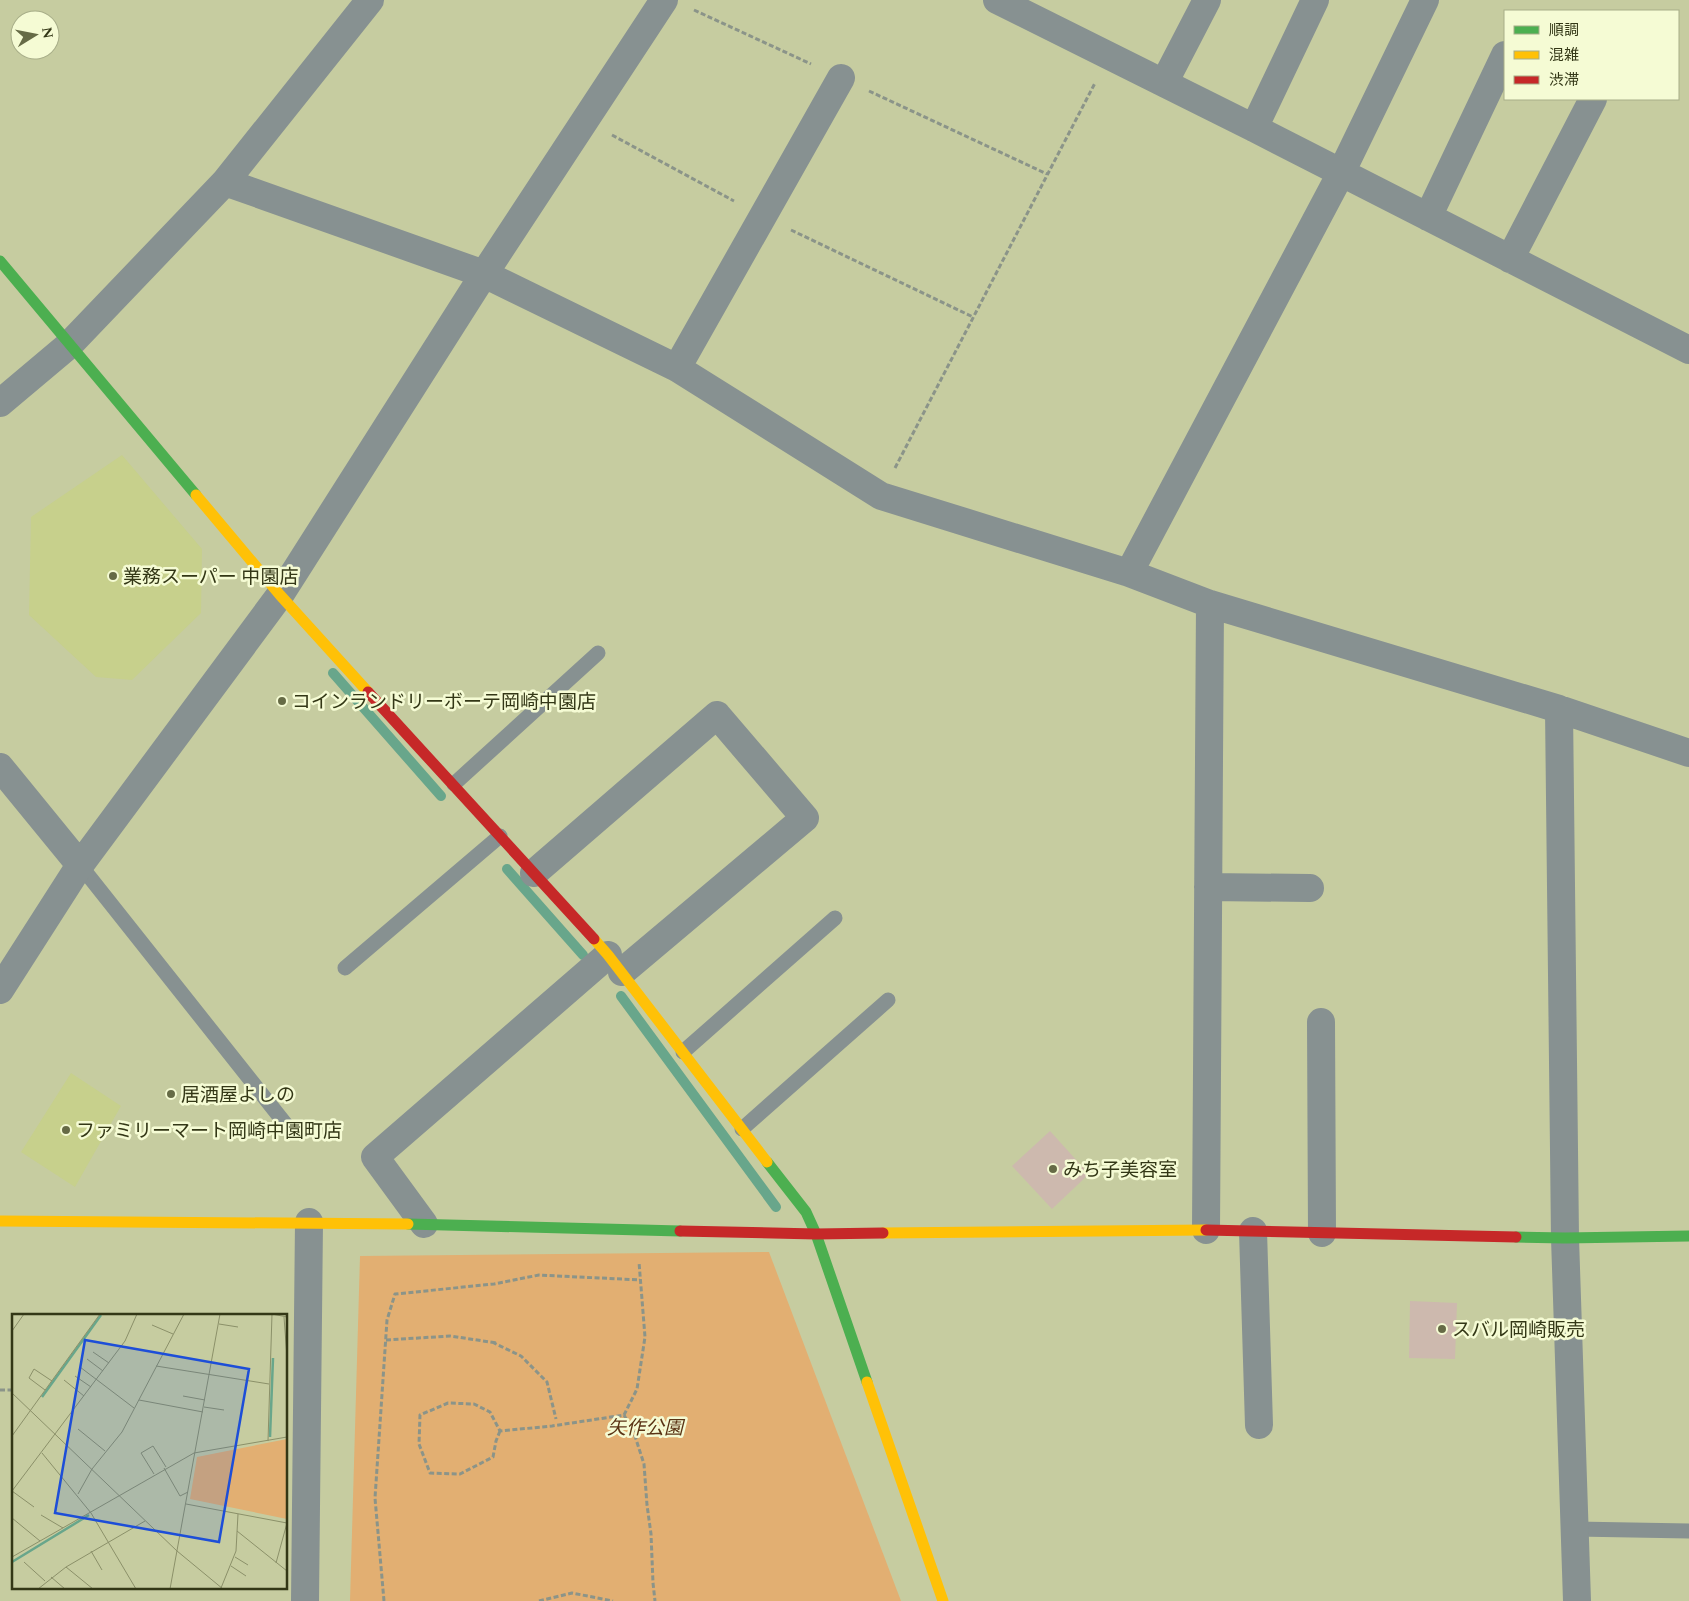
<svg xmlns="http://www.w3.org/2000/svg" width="1689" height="1601" viewBox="0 0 1689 1601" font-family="Spectral,'Noto Sans JP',serif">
	<rect width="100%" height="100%" fill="#c6cca0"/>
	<!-- built -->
	<path fill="#c7d08c" d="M122 455 202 549 201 613 132 680 96 677 29 615 31 517Z
		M71 1073 121 1106 75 1187 21 1152Z"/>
	<!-- green -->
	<path fill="#e2af72" d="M769 1252 901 1601H350L360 1256Z"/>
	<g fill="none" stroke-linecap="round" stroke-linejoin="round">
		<!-- stream -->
		<path stroke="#68a68b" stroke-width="10" d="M333 673 441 796
			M507 869 583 955
			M621 996 776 1207"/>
	</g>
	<!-- building -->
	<path fill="#cdb9ae" d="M1050 1131 1089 1174 1052 1209 1012 1166Z
		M1410 1301 1457 1303 1455 1359 1409 1358Z"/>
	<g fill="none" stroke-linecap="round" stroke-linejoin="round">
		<!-- path -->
		<path stroke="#8b9489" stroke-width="3" stroke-dasharray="5 2.5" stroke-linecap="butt" d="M694 10 811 64
			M869 91 1047 174
			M612 135 734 201
			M791 230 973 317
			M895 468 1095 83
			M386 1340 450 1336 497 1343H494L521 1356 547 1382 556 1419
			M0 1390H14
			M624 1415 634 1433 644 1464 647 1505 651 1534 653 1583 655 1601
			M500 1431 496 1441 493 1457 460 1474 430 1473 419 1444 420 1415 448 1403 474 1404 490 1412 500 1431 552 1426 624 1415 637 1389 645 1337 639 1262
			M384 1601 375 1498 387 1320 395 1294 494 1284 539 1275 640 1280
			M539 1601 572 1593 613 1601"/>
		<!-- lane -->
		<path stroke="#879191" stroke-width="15" d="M454 784 598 653
			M80 865 291 1131
			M345 968 500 836
			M683 1052 835 918
			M742 1129 888 1000
			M1575 1529 1689 1531"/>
		<!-- street -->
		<path stroke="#879191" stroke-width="28" d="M997 0 1254 128 1689 350
			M1164 83 1207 0
			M1254 128 1315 0
			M225 182 484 274 677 368 881 496 1129 573 1210 604 1559 709 1689 753
			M1428 217 1505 55
			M1510 259 1593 99
			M677 368 841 78
			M0 403 69 345 225 182 370 0
			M1129 573 1341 173 1425 0
			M1559 709 1565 1238 1577 1601
			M0 767 80 865
			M534 873 717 715 805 818 622 972
			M1208 887 1310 888
			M0 990 80 865 280 595 484 274 664 0
			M1321 1022 1322 1233
			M424 1224 375 1157 608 955
			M1206 1230 1210 604
			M1253 1231 1259 1425
			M305 1601 309 1222"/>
		<!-- fast -->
		<path stroke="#4caf50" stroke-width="11" d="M0 261 196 495
			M767 1162 806 1212 816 1234 867 1382
			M408 1224 680 1231
			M1516 1237 1565 1238 1689 1236"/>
		<!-- slow -->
		<path stroke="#ffc107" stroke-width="11" d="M196 495 280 595 368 692
			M594 939 608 955 767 1162
			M0 1221 408 1224
			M883 1233 1206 1230
			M867 1382 943 1601"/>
		<!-- jam -->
		<path stroke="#c62828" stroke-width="11" d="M368 692 594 939
			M1206 1230 1516 1237
			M680 1231 816 1234 883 1233"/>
	</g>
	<!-- markers -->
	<g fill="#666b46" stroke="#f5fbd4" stroke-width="2">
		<circle cx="113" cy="576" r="5"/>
		<circle cx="282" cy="701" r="5"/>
		<circle cx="171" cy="1094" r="5"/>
		<circle cx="66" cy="1130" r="5"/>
		<circle cx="1053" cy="1169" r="5"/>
		<circle cx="1442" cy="1329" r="5"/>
	</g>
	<g text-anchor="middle" stroke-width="5" stroke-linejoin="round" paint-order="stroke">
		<!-- poi labels -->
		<g font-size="19" fill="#333716" stroke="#f5fbd4" text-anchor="start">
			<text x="123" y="583">業務スーパー 中園店</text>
			<text x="292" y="708">コインランドリーボーテ岡崎中園店</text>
			<text x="181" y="1101">居酒屋よしの</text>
			<text x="76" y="1137">ファミリーマート岡崎中園町店</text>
			<text x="1063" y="1176">みち子美容室</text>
			<text x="1452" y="1336">スバル岡崎販売</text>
		</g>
		<!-- park labels -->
		<g font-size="19" font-style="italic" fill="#5a3314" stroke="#f5fbd4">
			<text x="645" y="1434">矢作公園</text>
		</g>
	</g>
	<!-- overview -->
	<g transform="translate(12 1314)">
		<rect width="275" height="275" fill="#c6cca0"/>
		<path d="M275 125V205L178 185 185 143Z" fill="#e2af72"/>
		<path fill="none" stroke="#68a68b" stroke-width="2.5" d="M30 83 89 1M258 123 261 44M0 248 77 201"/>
		<path fill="none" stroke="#8b9069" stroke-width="1" d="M260 0 275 3M272 3 275 43M207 10 226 13M140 11 161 20M0 17 12 0M81 38 97 49M75 45 91 57M144 52 257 70M68 53 122 94M63 62 79 73M52 66 72 82M33 76 17 64 22 55 40 67M0 79 165 237 211 275M171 82 193 86M127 86 191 98M192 93 212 96M66 115 93 137M0 122 88 0M256 127 260 0M30 139 79 199 124 275M152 154 168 182 176 178M142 160 129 139 141 132 154 153M0 177 113 27 125 0M0 177 22 193M66 180 80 155 110 118 172 0M174 190 275 209M29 201 51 214M0 204 28 227M225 217 275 257M79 237 90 256M0 243 182 139 275 123M223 243 236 251M12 248 33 267M264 249 275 209M219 252 234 262M54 253 81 275M39 263 53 275M209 274 224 237 226 200M26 275 54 253 133 207M158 275 208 0"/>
		<path fill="#1d4ed8" fill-opacity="0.15" stroke="#1d4ed8" stroke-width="2.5" d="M73 26 237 55 207 228 43 199Z"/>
		<rect width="275" height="275" fill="none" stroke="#333716" stroke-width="2.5"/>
	</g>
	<!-- legend -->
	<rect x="1504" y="10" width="175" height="90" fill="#f5fbd4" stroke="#a7ad88"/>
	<rect x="1514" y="26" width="25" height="8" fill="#4caf50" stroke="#a7ad88"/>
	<text x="1549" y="35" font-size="15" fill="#333716">順調</text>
	<rect x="1514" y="51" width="25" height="8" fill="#ffc107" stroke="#a7ad88"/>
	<text x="1549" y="60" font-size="15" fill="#333716">混雑</text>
	<rect x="1514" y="76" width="25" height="8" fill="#c62828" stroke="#a7ad88"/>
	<text x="1549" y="85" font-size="15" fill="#333716">渋滞</text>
	<!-- north arrow -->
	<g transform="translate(35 35) rotate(80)"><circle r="24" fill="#f5fbd4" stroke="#a7ad88"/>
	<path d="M0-4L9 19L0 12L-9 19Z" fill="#666b46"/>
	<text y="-8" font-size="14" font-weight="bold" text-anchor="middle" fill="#333716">N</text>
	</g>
</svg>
